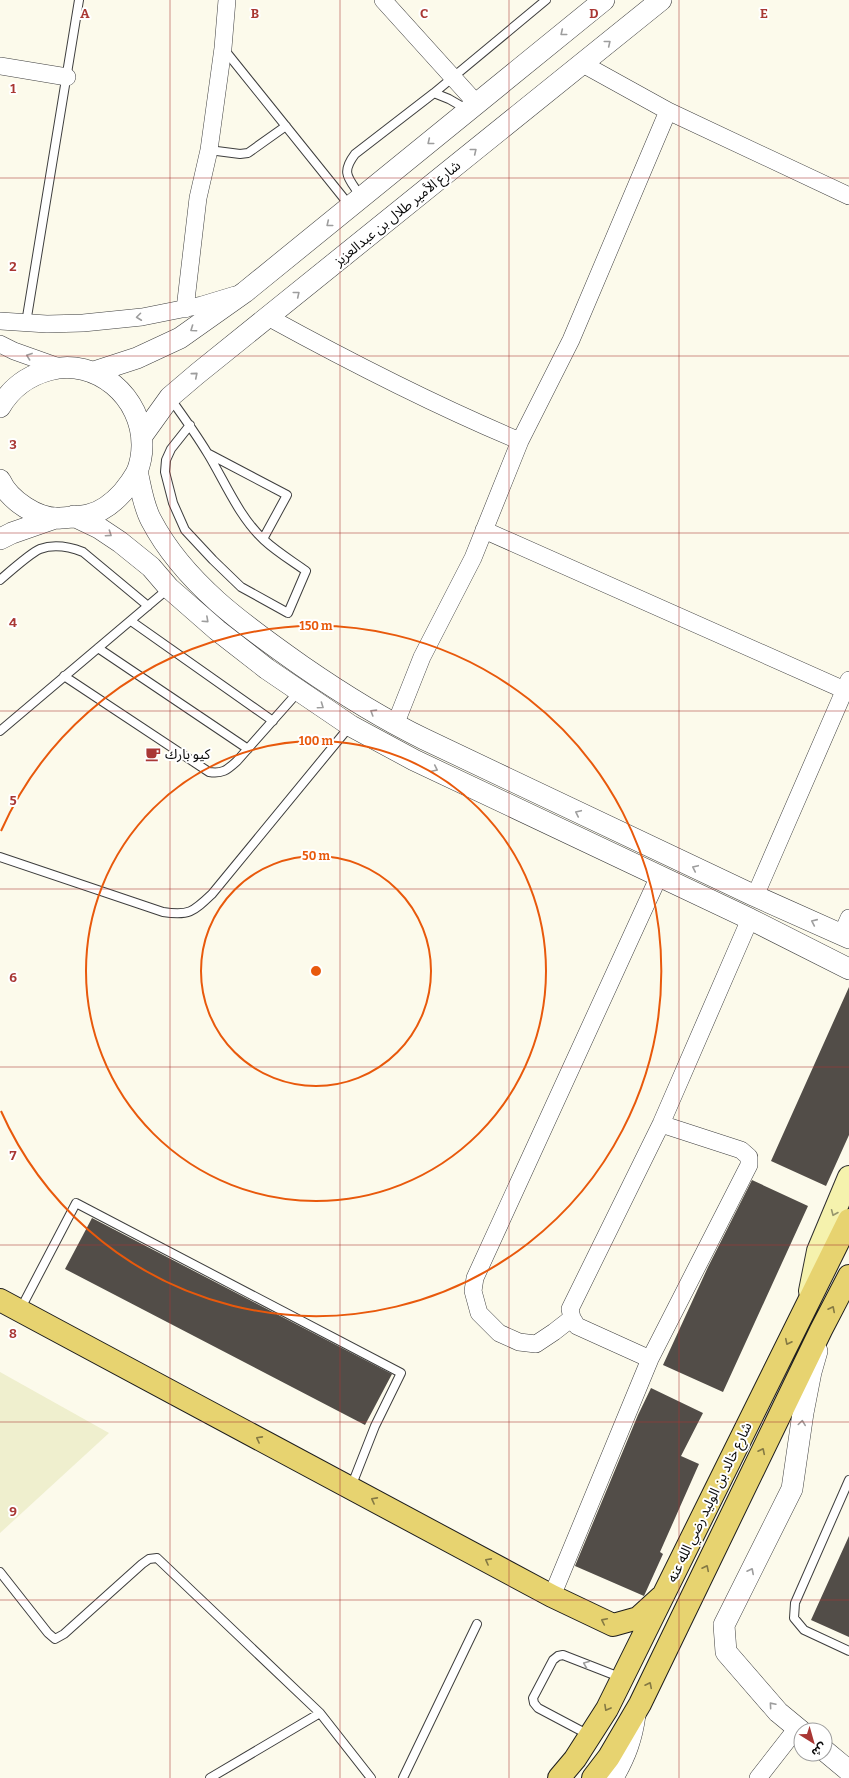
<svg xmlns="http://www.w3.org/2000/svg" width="849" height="1778" viewBox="0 0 849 1778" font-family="Bitter,'Noto Sans Arabic',serif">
	<rect width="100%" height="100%" fill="#fcfaeb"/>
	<!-- farmland -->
	<path fill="#efefce" d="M0 1372 109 1433 0 1533Z"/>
	<!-- building -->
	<path fill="#524d48" d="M849 987V1135L826 1186 771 1161Z
		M752 1180 808 1206 723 1392 663 1365 708 1267Z
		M92 1218 392 1374 365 1425 65 1269Z
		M651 1388 703 1413 681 1456 699 1464 660 1552 663 1554 644 1596 575 1566 638 1415Z
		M849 1536V1637L811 1620Z"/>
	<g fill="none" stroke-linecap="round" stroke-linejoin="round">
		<!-- service casing -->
		<g stroke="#3e3e3e" stroke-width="10">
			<path id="service" d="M223 48 350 206
				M434 93 546 0
				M209 150 240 154 248 153 286 126
				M361 197C349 178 340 174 355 154L434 93 449 99 468 110
				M26 323 79 0
				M170 398C183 416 196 434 208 454 225 482 239 517 264 540 277 552 292 561 306 571L288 613 241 587 213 560 185 530 173 503 165 472 166 460 171 449 190 425
				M209 454 287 495 263 539
				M0 580C8 573 32 552 40 549 54 544 70 547 83 552L148 606
				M131 621 273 721
				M98 648 248 749
				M64 676 209 772C223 774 227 770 237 761L299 691
				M0 731 169 588
				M0 857 163 912C189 916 193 912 212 894L350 726
				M20 1310 76 1203 401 1373 375 1426 351 1487
				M849 1480 795 1603 794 1618 804 1630 849 1651
				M0 1572 48 1633 55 1639 64 1634 142 1564 149 1559 157 1558 320 1713 371 1778
				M589 1735 538 1708 534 1703 533 1698 553 1660 558 1656 563 1655 622 1678
				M210 1778 320 1713
				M403 1778 477 1624"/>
		</g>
		<!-- minor casing -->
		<g stroke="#3e3e3e" stroke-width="18">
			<path id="minor" d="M383 0 477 104
				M0 66 67 77
				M668 111 849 196
				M185 309 198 198 209 150 223 48 227 0
				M268 317C350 362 434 405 520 441L473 558 422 657 395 725
				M0 321 47 324 83 323 142 317 202 305 235 295
				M0 344 14 351 59 367
				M520 441 571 340 668 111 583 64
				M484 530 849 692
				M755 896 849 680
				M842 934 849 918
				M572 1318 554 1332 536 1344 519 1342 499 1333 479 1313 473 1291 475 1278 659 876
				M650 1359 577 1326 572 1318 570 1309 661 1124 750 919
				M552 1596 650 1359 749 1165V1157L741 1150 661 1124
				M615 1778C627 1757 634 1739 637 1715
				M758 1778 797 1728"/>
		</g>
		<!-- tertiary casing -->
		<g stroke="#3e3e3e" stroke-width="22">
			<path id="tertiary" d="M94 372 137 358 180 338 245 292 604 0
				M0 407C11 388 27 376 49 370 96 357 143 397 142 446 142 454 140 464 137 472 133 479 128 486 123 492 114 502 101 512 88 515 80 517 70 517 61 518 38 520 9 500 0 480
				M142 436 170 397 197 374 661 0
				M137 471C141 488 143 505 151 520 184 583 245 626 302 666 341 693 381 718 424 739L755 896 849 938
				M74 516 99 528 120 542 151 567 169 588 217 630 267 669 351 726 414 760 750 919 849 969
				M0 539 12 533 55 518
				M801 1731 778 1712 726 1652 724 1625 792 1489 803 1413 811 1372 817 1351
				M825 1751 849 1771"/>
		</g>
		<!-- secondary casing -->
		<g stroke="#2d2d2d" stroke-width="24">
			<path id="secondary" d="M810 1291 818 1251 849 1177"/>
		</g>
		<!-- primary casing -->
		<g stroke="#1c1c1c" stroke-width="24">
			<path id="primary" d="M0 1300 552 1596 613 1625 638 1618 661 1597
				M559 1778 575 1759 607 1709 849 1220
				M593 1778 609 1757 640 1704 821 1330 849 1276"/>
		</g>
		<!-- service -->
		<use href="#service" stroke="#fff" stroke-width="8"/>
		<!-- minor -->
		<use href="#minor" stroke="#fff" stroke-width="17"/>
		<!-- tertiary -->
		<use href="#tertiary" stroke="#fff" stroke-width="21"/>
		<!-- secondary -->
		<use href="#secondary" stroke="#f5f2ad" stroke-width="22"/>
		<!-- primary -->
		<use href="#primary" stroke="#e7d370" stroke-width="22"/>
	</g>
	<!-- one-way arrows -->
	<defs><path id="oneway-chevron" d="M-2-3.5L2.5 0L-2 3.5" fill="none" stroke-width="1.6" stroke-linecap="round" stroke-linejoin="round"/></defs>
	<g stroke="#9d9d9d">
		<use href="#oneway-chevron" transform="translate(563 33) rotate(141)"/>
		<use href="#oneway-chevron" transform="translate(608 43) rotate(-39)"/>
		<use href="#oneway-chevron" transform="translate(430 142) rotate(141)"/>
		<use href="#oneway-chevron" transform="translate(474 151) rotate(-39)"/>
		<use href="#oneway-chevron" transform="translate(329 224) rotate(141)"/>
		<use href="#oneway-chevron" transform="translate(297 294) rotate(-39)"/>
		<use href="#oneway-chevron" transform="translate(139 317) rotate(173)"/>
		<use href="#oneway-chevron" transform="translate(193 329) rotate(145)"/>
		<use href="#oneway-chevron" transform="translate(29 356) rotate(-160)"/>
		<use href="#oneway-chevron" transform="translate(195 375) rotate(-40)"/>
		<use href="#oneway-chevron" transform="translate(109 534) rotate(34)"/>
		<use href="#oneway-chevron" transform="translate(206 620) rotate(42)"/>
		<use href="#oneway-chevron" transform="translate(321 706) rotate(35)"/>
		<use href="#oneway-chevron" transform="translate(373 712) rotate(-148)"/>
		<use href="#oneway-chevron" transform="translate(435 769) rotate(25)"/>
		<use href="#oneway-chevron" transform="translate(578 813) rotate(-155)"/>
		<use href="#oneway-chevron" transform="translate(695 868) rotate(-155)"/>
		<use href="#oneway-chevron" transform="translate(814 922) rotate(-156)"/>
		<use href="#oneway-chevron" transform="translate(802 1423) rotate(-82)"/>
		<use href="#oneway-chevron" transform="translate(751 1571) rotate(-63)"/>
		<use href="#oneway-chevron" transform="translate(586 1664) rotate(-158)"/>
		<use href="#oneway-chevron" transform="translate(772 1705) rotate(-131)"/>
	</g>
	<use stroke="#97966c" href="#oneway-chevron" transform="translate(834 1213) rotate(113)"/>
	<g stroke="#847943">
		<use href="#oneway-chevron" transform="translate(832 1309) rotate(-63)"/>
		<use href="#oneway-chevron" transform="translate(788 1342) rotate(116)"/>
		<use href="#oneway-chevron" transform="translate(259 1439) rotate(-152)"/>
		<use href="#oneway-chevron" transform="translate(762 1451) rotate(-64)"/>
		<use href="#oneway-chevron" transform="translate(374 1500) rotate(-152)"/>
		<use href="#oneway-chevron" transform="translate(488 1561) rotate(-152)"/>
		<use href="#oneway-chevron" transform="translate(706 1568) rotate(-64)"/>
		<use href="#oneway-chevron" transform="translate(604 1621) rotate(-154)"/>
		<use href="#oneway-chevron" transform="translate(649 1685) rotate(-64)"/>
		<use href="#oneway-chevron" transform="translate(607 1708) rotate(119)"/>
	</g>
	<!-- grid -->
	<path fill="none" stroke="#a93734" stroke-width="1" stroke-opacity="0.55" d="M170 0V1778M340 0V1778M509 0V1778M679 0V1778M0 178H849M0 356H849M0 533H849M0 711H849M0 889H849M0 1067H849M0 1245H849M0 1422H849M0 1600H849"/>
	<!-- distance rings -->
	<g fill="none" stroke="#e8590c" stroke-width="2">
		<circle cx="316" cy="971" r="115"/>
		<circle cx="316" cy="971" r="230"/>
		<path d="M1 831A345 345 0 1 1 1 1111"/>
	</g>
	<!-- icons -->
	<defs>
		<g id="cafe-bare" transform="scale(1.2)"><path d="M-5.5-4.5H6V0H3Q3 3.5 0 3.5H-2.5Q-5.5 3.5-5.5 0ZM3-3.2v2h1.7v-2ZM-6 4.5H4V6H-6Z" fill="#a93734" stroke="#fff" stroke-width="2.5" paint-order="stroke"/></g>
	</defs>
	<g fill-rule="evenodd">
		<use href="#cafe-bare" x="153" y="754"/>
	</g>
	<g text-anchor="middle" stroke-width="4" stroke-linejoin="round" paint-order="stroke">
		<!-- street labels -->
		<g font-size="14" fill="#0b0b0b" stroke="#fff">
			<text transform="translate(397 213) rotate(-39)" y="5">شارع الأمير طلال بن عبدالعزيز</text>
			<text transform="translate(709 1502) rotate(-64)" y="5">شارع خالد بن الوليد رضي الله عنه</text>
		</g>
		<!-- poi labels -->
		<g font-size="14" fill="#0b0b0b" stroke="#fff" text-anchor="start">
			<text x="165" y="759">كيو بارك</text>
		</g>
	</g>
	<g font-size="13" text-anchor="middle" font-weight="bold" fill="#a93734" stroke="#fff" stroke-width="4" stroke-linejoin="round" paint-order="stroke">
		<text x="85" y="18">A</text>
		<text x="255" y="18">B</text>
		<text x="424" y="18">C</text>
		<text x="594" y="18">D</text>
		<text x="764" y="18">E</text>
		<text x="13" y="93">1</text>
		<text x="13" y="271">2</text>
		<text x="13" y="449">3</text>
		<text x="13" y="627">4</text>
		<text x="13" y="805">5</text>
		<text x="13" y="982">6</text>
		<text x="13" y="1160">7</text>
		<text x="13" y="1338">8</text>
		<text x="13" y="1516">9</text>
	</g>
	<circle cx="316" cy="971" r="6" fill="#e8590c" stroke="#fff" stroke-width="2"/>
	<g font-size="12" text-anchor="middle" font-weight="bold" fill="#e8590c" stroke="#fff" stroke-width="4" stroke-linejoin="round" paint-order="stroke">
		<text x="316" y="630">150 m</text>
		<text x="316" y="745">100 m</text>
		<text x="316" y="860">50 m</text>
	</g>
	<!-- north arrow -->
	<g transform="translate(813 1742) rotate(143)"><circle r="19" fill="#ffffff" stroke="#9d9d9d"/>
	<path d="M0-3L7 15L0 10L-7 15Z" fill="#a93734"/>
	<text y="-6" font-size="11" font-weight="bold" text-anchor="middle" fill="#0b0b0b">ش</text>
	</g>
</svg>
